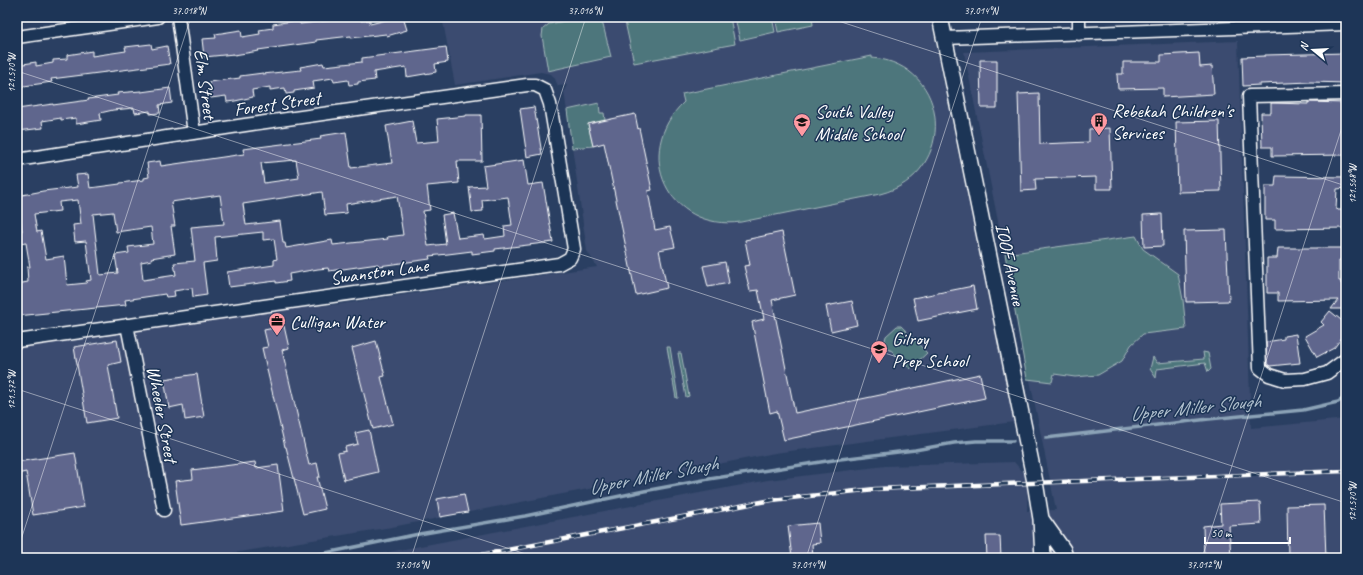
<svg xmlns="http://www.w3.org/2000/svg" width="1363" height="575" viewBox="0 0 1363 575" font-family="Caveat,sans-serif">
	<rect width="100%" height="100%" fill="#2a3f62"/>
	<filter id="ink" filterUnits="userSpaceOnUse"><feTurbulence type="fractalNoise" baseFrequency=".025" numOctaves="2"/><feDisplacementMap in="SourceGraphic" scale="8" xChannelSelector="R" yChannelSelector="G"/><feConvolveMatrix kernelMatrix="1 2 1 2 8 2 1 2 1" color-interpolation-filters="sRGB"/></filter>
	<g filter="url(#ink)">
		<!-- built -->
		<path fill="#3a4b6f" d="M442 17H930L1014 422 775 453 392 527 203 558H17V338L136 323 340 304 597 267 587 251 564 91 567 85 558 86 554 77 551 74 541 72 455 85Z
			M1238 41 1251 428 1346 419V558H357L768 480 885 466 1014 462 1028 477 1027 511 1056 510 964 52Z"/>
		<!-- green -->
		<path fill="#4d767b" stroke="#a6babd" d="M586 17 597 18 603 25 611 57 548 71 542 36 543 29 549 24Z
			M624 17H730L735 44 634 63Z
			M741 17H772L775 32 740 40 735 18Z
			M775 17H812L813 25 778 32Z
			M872 56V58C951 64 959 174 880 194L741 222C668 232 631 152 684 102L682 94Z
			M599 103 600 113H604L605 120 588 124 593 146 572 148 567 110Z
			M1136 236 1143 249 1178 274 1183 300 1186 329 1143 334 1131 345 1122 361 1098 375 1075 377 1054 374 1052 382 1027 379 1005 254Z
			M897 326H901L927 353 910 369 892 351 886 348 884 344 886 336Z
			M667 347H670L678 398H676Z
			M1203 352 1208 353 1211 369 1208 372 1205 363 1157 369 1156 378 1150 369 1153 357 1157 363 1204 359Z
			M678 353H681L689 396 686 397Z"/>
		<g fill="none" stroke-linecap="round" stroke-linejoin="round">
			<!-- stream -->
			<path stroke="#8ca3b7" stroke-width="3.5" d="M1046 438 1209 419 1303 410 1338 402 1346 397
				M301 558 419 534 525 516 644 491 709 479 840 459 915 450 954 443 976 441H1013"/>
		</g>
		<!-- building -->
		<path fill="#5e668d" stroke="#fff" fill-rule="evenodd" d="M333 17H343V19L361 17V21L370 20V24L390 19V17H403L407 30 387 36 386 34 351 38V36L316 40V42L258 50 259 51 234 55V54L204 57 202 39 216 38 215 34 241 30 242 37 260 34 259 30 273 28V24L300 20V24L333 20Z
			M151 44 152 49 167 46 170 64 51 79 52 82 17 87V65L36 62V66L53 63V60L67 59V55L92 51V56L126 51 125 47Z
			M446 47 448 62 435 64 436 72 407 77 406 67 374 72 375 80 358 82V84L349 85 348 80 334 82 333 78 313 81 314 88 294 91V93L286 94 285 88 270 90V87L252 90 253 97 235 101 227 102 226 96 211 98 209 82 240 78V76L263 73V74L301 70 300 67 323 63 324 66 362 62V58Z
			M1199 53 1200 67 1212 66 1214 94 1163 97V88L1118 89 1117 74H1123V62H1161V55Z
			M1346 53V83L1311 82 1260 84V85L1243 86 1242 57 1265 56V55Z
			M980 60H997V108H981Z
			M170 88 172 103 159 105 160 113 150 114V111L135 113 134 108 113 110 100 113 101 120 76 124V118L61 120V118L42 121 43 128 18 131 17 109 53 104V105L89 100 88 99 118 95 117 93 141 91V92Z
			M1039 93 1040 144 1089 142V129L1110 128 1112 189H1096V177L1035 179 1036 190 1021 191 1018 94Z
			M1308 102 1346 103V155L1272 156V147H1262L1261 113H1271V103L1308 104Z
			M534 107 542 154 527 157 520 109Z
			M635 114 638 129 639 128 652 190 648 191 655 230 670 227 675 247 659 250 667 288 636 295 604 143 593 146 588 124Z
			M466 115H481L482 161H457L459 183 427 186 430 210 423 211 428 246 446 244 442 215 453 213 458 238 484 235 485 239 505 236 504 226 512 225 508 197 482 200 483 211 472 212 469 187 486 186 483 166 524 160 528 185 543 183 553 242 495 249V251L472 254V251L448 254 429 256 430 259 379 266 378 264 329 271 328 268 318 269 289 274 290 281 276 283V281L229 287 227 272 274 265V260L277 259 274 239 263 240V232L215 237 217 261 203 263 207 295 193 297 192 288 174 291 175 296 166 297 165 294 125 300 126 305 17 316V284L28 282 27 267H30L26 243 17 244V232L22 231 17 196 43 191 78 187 76 175 88 174 90 188 120 184V183L144 180V178L149 177 147 163 160 161 161 166 244 154 243 149 321 139 320 136 346 132 351 168 392 163 386 126 412 121 416 143 439 141 437 119 466 116ZM296 160 299 178 264 183 261 163ZM322 192 325 215 347 213 346 204 397 196 403 235 387 237 388 239 333 245 332 240 286 248 285 243H283L280 221 246 225 243 204ZM220 195 224 224 191 227 195 261 174 263 176 275 143 280 141 262 152 260 151 258 175 254 171 226H175L171 202ZM78 200 81 224 73 225 75 242 86 241 91 280 86 281 87 283 67 285 64 256 46 259 41 231 37 232 34 214 60 211 59 202ZM113 212 116 232 151 227 153 244 128 247 129 253 115 255 118 273 100 275 93 214Z
			M1219 121 1221 191 1178 192 1176 122Z
			M1276 176 1346 177V188L1337 189 1336 209H1337L1338 210H1346V228L1275 229V220H1265V186H1275Z
			M1162 214 1163 246 1144 247 1143 215Z
			M1226 230 1229 301 1186 302 1184 231Z
			M782 232 795 295 772 300 795 413 980 374 985 398 784 440 777 411 770 413 752 322 764 319 758 290 750 291 744 266 750 265 745 240Z
			M1278 248H1346V260H1339V281H1341V284H1346V309H1331L1338 300 1278 301V293H1267V258H1277Z
			M725 262 729 283 708 287 703 266Z
			M973 286 977 309 918 321 913 298Z
			M852 301 857 325 831 331 826 306Z
			M1330 311 1346 324V332L1334 348 1317 357 1305 336 1324 325 1321 322Z
			M284 326 289 348 282 350 309 465 317 463 320 477H317L325 509 303 514 286 447H285L262 348 268 347 264 330Z
			M1296 334 1300 363 1270 366 1267 364 1266 342 1284 339V336Z
			M117 340 121 362 108 365 117 418 87 423 74 347Z
			M376 341 385 376 381 377 393 424 373 429 352 348Z
			M197 374 204 417 185 420 183 405 169 408 164 379Z
			M369 430 378 472 344 480 338 453 346 451 345 447 358 444 355 433Z
			M75 453 84 507 33 515 26 472 17 474V462Z
			M255 462 256 468 278 465 284 511 181 525 175 481 193 479 192 470Z
			M464 494 468 512 440 517 437 499Z
			M1260 502 1261 524 1229 526 1231 558H1204L1203 526 1221 524 1220 504Z
			M1324 505 1326 558H1288L1287 506Z
			M818 523 820 543 812 544 813 558H792L788 526Z
			M986 536H1000L1001 558H987Z"/>
		<g fill="none" stroke-linecap="round" stroke-linejoin="round">
			<!-- minor casing -->
			<g stroke="#fff" stroke-width="15">
				<path id="minor" d="M178 17 194 133
					M1079 17V34
					M17 37 158 17
					M944 38 1346 24
					M1346 94 1249 96 1260 368 1269 375 1285 380 1305 379 1327 373 1346 359
					M17 160 245 125 527 85H535L545 90 550 104 574 249 570 258 559 264 17 341
					M127 325 164 510"/>
			</g>
			<!-- tertiary casing -->
			<g stroke="#fff" stroke-width="18">
				<path id="tertiary" d="M940 17 1035 482 1041 519 1043 558
					M1041 519 1063 550 1065 558"/>
			</g>
			<!-- minor -->
			<use href="#minor" stroke="#1d3557" stroke-width="12"/>
			<!-- tertiary -->
			<use href="#tertiary" stroke="#1d3557" stroke-width="15"/>
			<!-- rail casing -->
			<g stroke="#fff" stroke-width="4.5">
				<path id="rail" d="M465 558 772 500 875 489 1346 471"/>
			</g>
			<!-- rail -->
			<use href="#rail" stroke="#1d3557" stroke-width="3" stroke-dasharray="9" stroke-linecap="butt"/>
		</g>
	</g>
	<!-- ticks -->
	<path fill="none" stroke="#fff" stroke-width="1" stroke-opacity="0.45" d="M826 17 1346 186M17 71 1346 503M17 389 538 558M17 552 191 17M411 558 586 17M806 558 982 17M1202 558 1346 115"/>
	<!-- icons -->
	<defs>
		<g id="building-pin" transform="scale(0.9)"><path d="M0 17L-7.5 6A9.5 9.5 0 1 1 7.5 6Z" fill="#ff9aa2" stroke="#1d3557"/><path d="M-4-6H4V6H1V3H-1V6H-4ZM-2.5-4.3h1.7v1.8h-1.7ZM.8-4.3h1.7v1.8H.8ZM-2.5-1h1.7V.8h-1.7ZM.8-1h1.7V.8H.8Z" fill="#111"/></g>
		<g id="school-pin" transform="scale(0.9)"><path d="M0 17L-7.5 6A9.5 9.5 0 1 1 7.5 6Z" fill="#ff9aa2" stroke="#1d3557"/><path d="M0-5L7-2L0 1L-7-2ZM-4 1L0 2.5L4 1V4Q0 6-4 4Z" fill="#111"/></g>
		<g id="office-pin" transform="scale(0.9)"><path d="M0 17L-7.5 6A9.5 9.5 0 1 1 7.5 6Z" fill="#ff9aa2" stroke="#1d3557"/><path d="M-6-3h4V-5.5h4V-3h4V5H-6ZM-1-4.5V-3h2v-1.5ZM-6 0V1H6V0Z" fill="#111"/></g>
	</defs>
	<g fill-rule="evenodd">
		<use href="#building-pin" x="1099" y="121"/>
		<use href="#school-pin" x="802" y="122"/>
		<use href="#office-pin" x="277" y="321"/>
		<use href="#school-pin" x="879" y="349"/>
	</g>
	<g text-anchor="middle" stroke-width="3" stroke-linejoin="round" paint-order="stroke">
		<!-- street labels -->
		<g font-size="19" fill="#fff" stroke="#1d3557">
			<text transform="translate(206 84) rotate(82)" y="7">Elm Street</text>
			<text transform="translate(277 103) rotate(-8)" y="7">Forest Street</text>
			<text transform="translate(1011 264) rotate(78)" y="7">IOOF Avenue</text>
			<text transform="translate(379 271) rotate(-8)" y="7">Swanston Lane</text>
			<text transform="translate(163 414) rotate(79)" y="7">Wheeler Street</text>
		</g>
		<!-- poi labels -->
		<g font-size="19" fill="#fff" stroke="#1d3557" text-anchor="start">
			<text x="1112" y="117">Rebekah Children's<tspan x="1112" dy="22">Services</tspan></text>
			<text x="815" y="118">South Valley<tspan x="815" dy="22">Middle School</tspan></text>
			<text x="290" y="328">Culligan Water</text>
			<text x="892" y="345">Gilroy<tspan x="892" dy="22">Prep School</tspan></text>
		</g>
		<!-- water labels -->
		<g font-size="20" font-style="italic" fill="#b2c2cf" stroke="#1d3557">
			<text transform="translate(1195 407) rotate(-6)" y="7">Upper Miller Slough</text>
			<text transform="translate(653 475) rotate(-11)" y="7">Upper Miller Slough</text>
		</g>
	</g>
	<!-- margin -->
	<rect width="1363" height="575" fill="none" stroke="#1d3557" stroke-width="44"/>
	<!-- north arrow -->
	<g transform="translate(1313 50) rotate(288)" stroke="#1d3557" stroke-width="3" paint-order="stroke">
	<path d="M0-3L7 15L0 10L-7 15Z" fill="#ffffff"/>
	<text y="-6" font-size="11" font-weight="bold" text-anchor="middle" fill="#ffffff">N</text>
	</g>
	<!-- scale -->
	<path d="M1205 537v6h85v-6" fill="none" stroke="#ffffff" stroke-width="2"/>
	<text x="1211" y="537" font-size="12" fill="#ffffff" stroke="#1d3557" stroke-width="3" paint-order="stroke">50 m</text>
	<rect x="22" y="22" width="1319" height="531" fill="none" stroke="#fff" stroke-width="1.5"/>
	<g font-size="10" text-anchor="middle" fill="#fff">
		<text x="189" y="14">37.018°N</text>
		<text x="585" y="14">37.016°N</text>
		<text x="981" y="14">37.014°N</text>
		<text transform="translate(11 73) rotate(-90)" y="4">121.570°W</text>
		<text transform="translate(1352 184) rotate(-90)" y="4">121.568°W</text>
		<text transform="translate(11 390) rotate(-90)" y="4">121.572°W</text>
		<text transform="translate(1352 502) rotate(-90)" y="4">121.570°W</text>
		<text x="412" y="568">37.016°N</text>
		<text x="808" y="568">37.014°N</text>
		<text x="1204" y="568">37.012°N</text>
	</g>
</svg>
